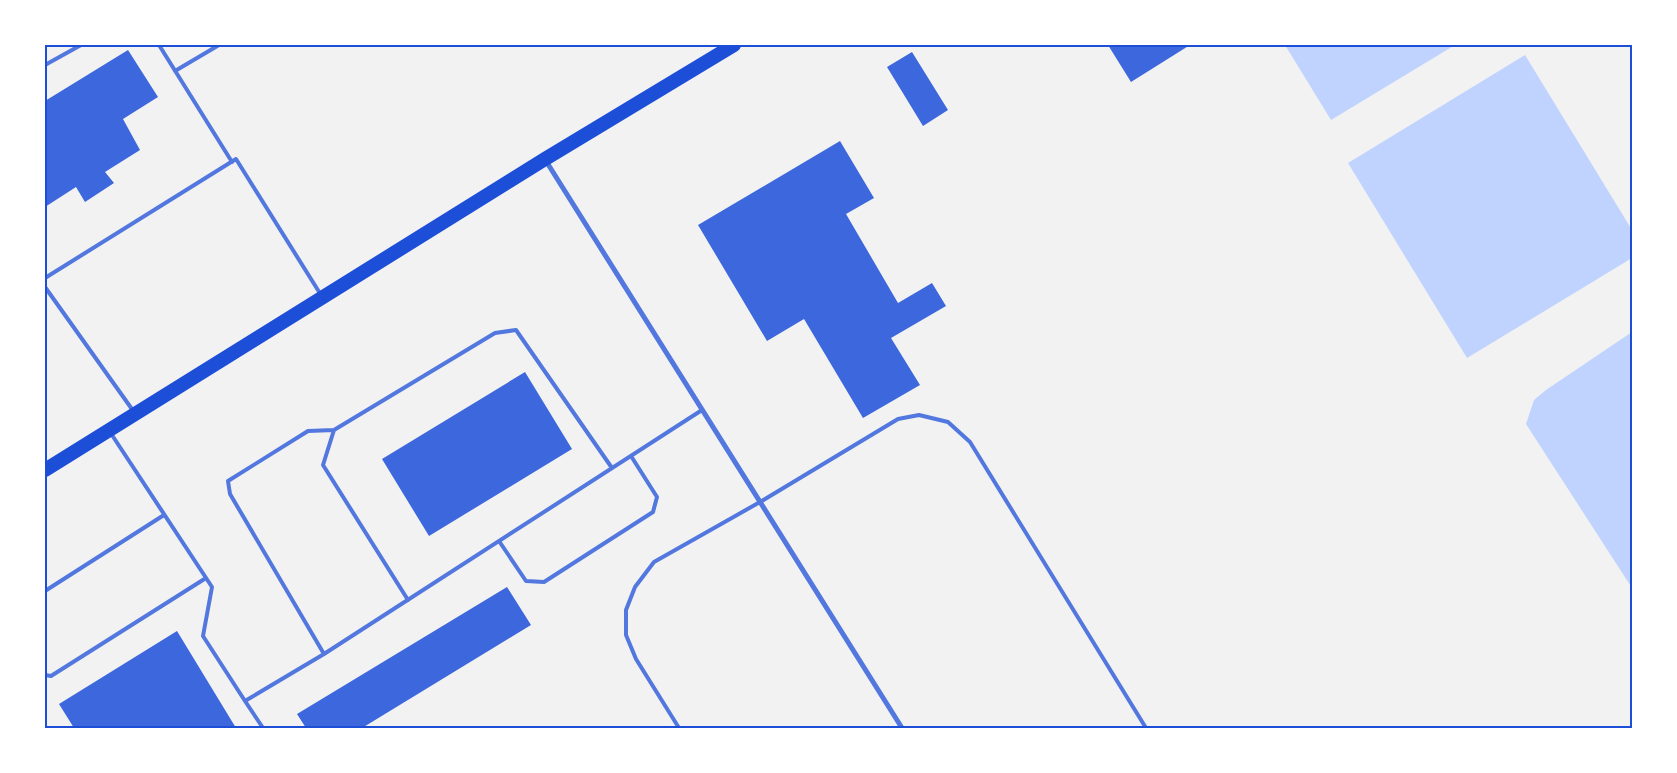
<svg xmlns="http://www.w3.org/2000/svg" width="1677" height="773" viewBox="0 0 1677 773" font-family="'Noto Sans',sans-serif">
	<rect width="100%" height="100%" fill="#f2f2f2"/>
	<!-- water -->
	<path fill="#bfd3fe" d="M1285 45H1455L1331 120Z
		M1525 55 1632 230V258L1467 358 1348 163Z
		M1632 332V588L1526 424 1534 400 1546 390Z"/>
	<!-- building -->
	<path fill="#3d67dc" d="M1108 45H1190L1131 82Z
		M128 50 158 97 123 119 140 150 105 172 114 183 85 202 76 187 45 207V101Z
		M912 52 948 110 923 126 887 67Z
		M840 141 874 198 846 214 898 303 932 283 946 306 891 338 920 385 863 418 804 319 767 341 698 225Z
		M525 372 572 449 429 536 382 459Z
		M507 587 531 625 362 728H306L297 714Z
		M177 631 236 728H74L59 704Z"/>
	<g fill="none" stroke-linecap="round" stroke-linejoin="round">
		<!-- service -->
		<path stroke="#5277de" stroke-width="4" d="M159 45 232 162
			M45 65 81 45
			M175 71 219 45
			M45 278 236 159 321 295
			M45 287 134 412
			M110 432 212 587 203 636 245 701 324 654 702 410
			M499 541 526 581 544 582 653 512 657 497 631 456
			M45 591 164 515
			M408 600 323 465 334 430 495 333 516 330 612 468
			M324 654 230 494 228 481 308 431 334 430
			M45 675 51 676 206 578
			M245 701 263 728
			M679 728 636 659 626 635V610L635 587 654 562 760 502 898 419 919 415 948 422 970 442 1146 728"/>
		<!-- minor -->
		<path stroke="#5277de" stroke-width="5" d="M546 161 902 728"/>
		<!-- trunk -->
		<path stroke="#1d4ed8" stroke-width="14" d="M45 470 545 159 734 45"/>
	</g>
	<!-- border -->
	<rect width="1677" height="773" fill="none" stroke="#ffffff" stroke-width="92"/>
	<rect x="46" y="46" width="1585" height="681" fill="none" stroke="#1d4ed8" stroke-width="2"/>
</svg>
